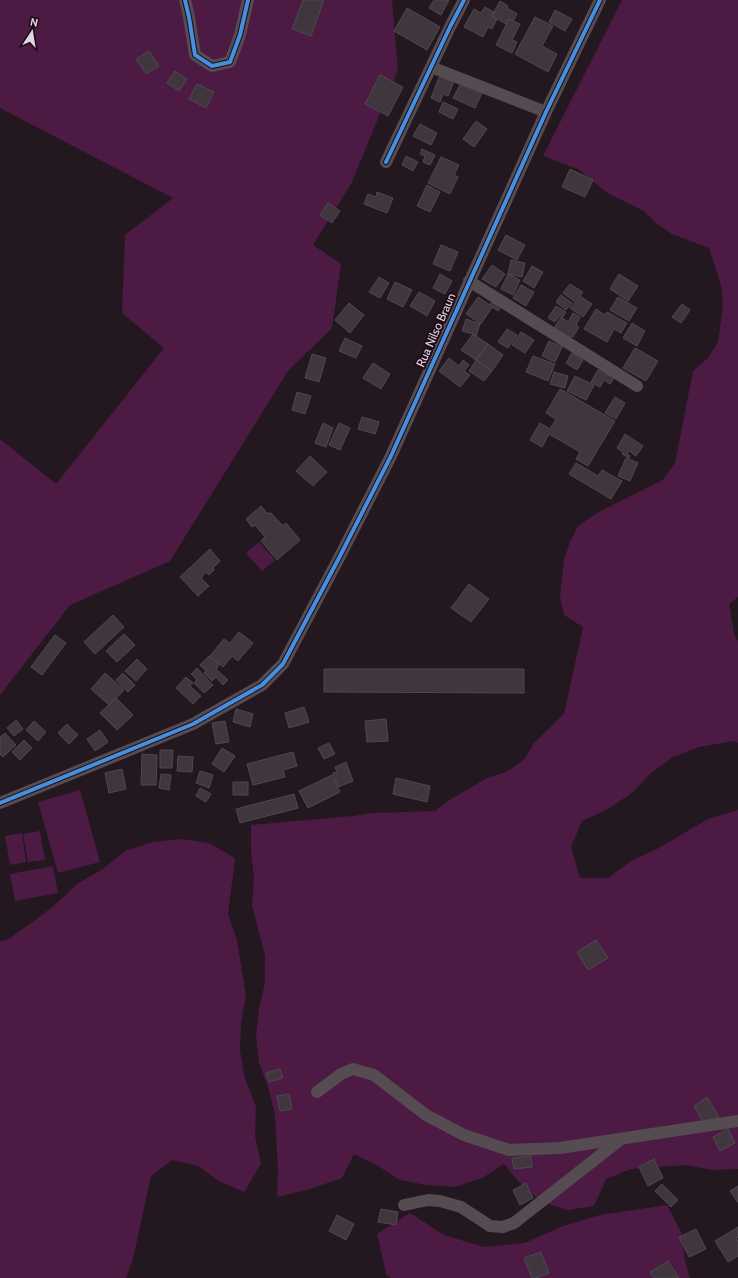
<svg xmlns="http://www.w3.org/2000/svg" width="738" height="1278" viewBox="0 0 738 1278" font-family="Cabin,sans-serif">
	<rect width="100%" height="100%" fill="#231820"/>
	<!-- green -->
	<path fill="#4d1a43" d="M0 0H392L398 70 351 184 313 245 341 264 332 328 288 371 170 561 70 605 0 695V439L56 484 164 348 122 313 125 235 173 198 0 108Z
		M622 0H738V597L729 604 734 634 738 641V743L734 741 699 747 673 757 651 773 633 792 610 808 582 821 571 847 580 878H608L631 861 657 849 708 819 738 810V1169L712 1170 686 1165 657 1167 631 1169 606 1179 594 1206 568 1210 542 1202 521 1184 504 1164 482 1178 455 1187 426 1185 400 1180 378 1166 354 1154 342 1178 310 1189 277 1197 278 1170 275 1115 269 1090 259 1063 256 1035 259 1009 265 983V956L252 905 254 878 251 852V825L353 816 373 813 435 811 451 799 487 778 506 772 524 760 534 743 564 714 583 627 564 615 560 597 564 560 570 542 578 526 597 513 663 480 675 463 693 371 708 358 718 342 723 305 721 285 709 248 672 234 657 224 644 211 609 194 578 169 543 156Z
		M259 542 275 560 262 571 246 553Z
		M80 790 100 862 58 873 38 802Z
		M40 831 45 860 28 862 23 834Z
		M22 833 26 862 10 865 5 836Z
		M180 839 209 843 235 858 228 914 237 940 246 996 241 1022 240 1051 245 1079 256 1106 255 1136 261 1164 244 1192 219 1181 198 1166 172 1160 151 1176 133 1259 126 1278H0V942L10 938 34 921 56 904 77 884 103 869 125 851 153 842Z
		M53 866 58 893 15 901 10 874Z
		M667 1205 681 1232 685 1261 690 1278H391L386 1274 377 1234 410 1213 444 1235 484 1247 525 1243 563 1226 600 1215Z"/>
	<!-- building -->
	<path fill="#40373e" stroke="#51474e" d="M303 0H324L311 36 292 29Z
		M434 0H449L441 15 429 8Z
		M500 1 508 6 507 8 517 14 513 21 509 19 506 24 492 16Z
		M485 7 494 12 492 16 497 19 492 29 488 27 483 37 464 27 474 9 481 13Z
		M407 8 440 27 427 50 394 31Z
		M555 10 572 19 565 31 549 22Z
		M535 17 553 26 542 46 557 54 548 72 515 54Z
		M509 19 520 24 512 40 517 42 512 53 496 45Z
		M149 51 159 66 146 74 136 59Z
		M175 71 187 79 179 91 167 83Z
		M380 75 403 87 388 116 365 104Z
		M440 75 454 81 448 96 443 94 440 102 431 98Z
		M461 83 482 93 475 108 453 98Z
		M197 84 214 92 206 108 189 99Z
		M443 102 458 109 453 119 439 112Z
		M476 121 487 129 474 147 463 139Z
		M420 124 437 133 431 145 413 136Z
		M422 149 435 155 430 165 423 162 425 156 420 154Z
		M406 156 418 162 413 171 402 165Z
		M441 157 459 165 454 175 458 177 450 194 428 183Z
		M570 169 593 180 585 197 562 187Z
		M427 185 440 192 430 212 417 206Z
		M377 192 393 198 387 213 364 204 368 194 376 197Z
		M328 203 340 211 332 223 320 215Z
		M506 235 525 245 517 260 498 250Z
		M441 245 458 252 450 271 433 264Z
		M511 260 525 263 522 277 508 274Z
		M492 265 505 274 496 287 482 279Z
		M532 266 543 272 534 288 523 281Z
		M440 274 452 281 445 294 433 288Z
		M508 274 520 280 513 295 501 289Z
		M619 274 638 286 628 301 610 289Z
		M379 277 389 283 380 298 369 292Z
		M395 282 412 290 403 307 387 299Z
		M570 284 583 292 580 296 592 304 583 317 570 308 575 302 563 293Z
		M521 285 534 292 526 306 513 298Z
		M419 292 435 301 427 316 410 306Z
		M561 295 572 303 566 310 556 302Z
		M478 297 490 305 494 299 502 305 498 311 492 307 481 324 466 314Z
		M618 297 637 308 629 321 610 310Z
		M349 303 364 315 350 333 335 320Z
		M682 304 690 310 681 323 672 317Z
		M556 306 566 312 563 317 560 315 555 322 548 318Z
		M596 309 605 315 607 312 627 323 621 333 614 329 607 342 584 329Z
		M573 313 580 317 576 325 579 327 573 337 571 336 569 339 553 330 561 317 568 322Z
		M466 319 480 324 476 336 473 334 462 331Z
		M632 323 645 331 637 346 623 338Z
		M507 329 517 335 508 348 498 342Z
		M521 332 534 340 525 353 512 345Z
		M473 334 488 344 476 360 461 350Z
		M345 338 362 346 356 358 339 351Z
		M549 341 562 347 555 362 542 356Z
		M488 344 503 355 492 371 476 360Z
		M635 348 658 361 646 381 623 368Z
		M572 353 583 360 577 370 566 363Z
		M312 354 326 358 319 382 305 378Z
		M533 356 555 364 548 381 526 372Z
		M449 358 459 366 463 360 469 365 464 371 470 375 460 387 439 371Z
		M476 360 492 371 484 381 469 371Z
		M373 363 390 374 381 389 363 378Z
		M603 368 616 375 610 384 604 380 600 387 591 382 598 370 601 371Z
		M554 372 568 376 565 388 550 384Z
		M575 376 594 385 586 400 567 391Z
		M560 389 615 421 588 466 576 459 580 452 549 434 542 447 530 440 540 423 550 429 556 419 546 413Z
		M297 392 311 396 305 414 292 410Z
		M615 397 625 403 616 419 605 413Z
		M362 417 379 422 375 434 358 429Z
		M323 423 333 428 326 447 315 443Z
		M339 423 350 428 340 450 329 445Z
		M625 434 643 446 636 456 629 451 627 454 630 456 629 458 622 454 623 452 617 448Z
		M310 456 327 472 313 486 296 471Z
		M626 458 638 463 630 481 618 476Z
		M576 463 598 476 602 470 622 481 611 499 569 474Z
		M261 506 267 513H271L283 526 286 523 300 540 277 560 261 541 265 537 255 525 252 527 246 519Z
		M210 549 220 561 213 568 214 570 209 575 206 572 201 578 209 586 198 596 180 577Z
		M469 584 489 599 471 622 451 608Z
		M113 615 124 627 95 654 84 642Z
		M239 632 253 643 238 661 232 656 223 667 210 656 224 639 230 643Z
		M124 634 135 645 117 662 106 651Z
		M55 635 66 643 42 675 31 667Z
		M209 656 219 665 216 669 228 680 223 685 216 677 212 681 204 673 206 671 200 665Z
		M137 659 147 669 136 681 125 671Z
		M197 668 213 685 204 693 194 683 197 680 191 674Z
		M324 669H524V693L324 692Z
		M105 673 124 690 109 705 91 689Z
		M123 673 135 685 128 692 116 680Z
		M186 677 193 683 190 686 201 696 193 704 176 688Z
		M116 698 133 715 117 730 100 713Z
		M304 707 309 722 289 728 285 713Z
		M236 709 253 714 250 727 233 722Z
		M386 719 388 741 367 742 365 721Z
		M16 720 23 729 14 736 7 728Z
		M34 721 46 732 38 741 26 730Z
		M225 721 229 742 216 744 212 723Z
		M67 724 78 735 69 744 58 733Z
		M100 730 108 742 95 751 87 739Z
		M5 733 16 745 3 757 0 754V737Z
		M24 740 32 748 20 760 12 752Z
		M329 743 335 754 324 759 318 748Z
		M222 748 235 756 224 772 212 764Z
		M160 750H173L172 768H160Z
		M293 752 297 766 283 770 285 777 253 785 247 764Z
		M142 754 157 755 156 785H141Z
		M178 756 193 757 192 772 177 771Z
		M346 762 353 781 338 787 333 773 337 772 335 767Z
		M122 769 126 789 109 793 105 773Z
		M200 771 213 775 209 788 196 783Z
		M161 774 171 775 169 790 159 788Z
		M332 775 340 792 308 808 299 791Z
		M396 778 430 786 427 802 393 794Z
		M233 782H248V795H233Z
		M200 788 211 794 206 802 196 796Z
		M294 794 298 808 240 823 236 809Z
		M596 940 608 958 588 970 577 952Z
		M280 1069 283 1078 269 1082 266 1073Z
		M289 1094 292 1109 280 1111 277 1096Z
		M707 1097 719 1117 705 1125 694 1106Z
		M728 1129 735 1143 720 1151 713 1137Z
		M531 1156 532 1167 514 1169 512 1158Z
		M654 1159 663 1178 648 1186 639 1167Z
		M526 1183 533 1198 520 1205 513 1190Z
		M662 1184 678 1200 671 1207 655 1191Z
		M738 1186V1203L730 1191Z
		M381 1209 398 1212 396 1225 378 1222Z
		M337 1215 354 1224 346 1240 329 1231Z
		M738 1227V1237L736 1239 738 1241V1256L728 1262 715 1241Z
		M696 1229 706 1249 689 1257 679 1237Z
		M541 1252 549 1273 536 1278H532L524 1258Z
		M668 1261 679 1278H654L650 1272Z"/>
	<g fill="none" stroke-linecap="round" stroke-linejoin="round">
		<!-- minor -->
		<path stroke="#554c52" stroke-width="12" d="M185 0 189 17 195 55 212 66 230 62 240 35 248 0
			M431 67 546 112
			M386 162 450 27 464 0
			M469 281 637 386
			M0 803 193 724 262 685 283 664 339 558 391 456 546 112 600 0
			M317 1092 341 1074 353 1069 374 1075 426 1115 464 1135 509 1150 560 1148 738 1121
			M404 1205 428 1200 440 1201 461 1207 490 1226 503 1227 514 1223 621 1139"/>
		<!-- cycleway casing -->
		<g stroke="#1d0b1a" stroke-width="6">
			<path id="cycleway" d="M185 0 189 17 195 55 212 66 230 62 240 35 248 0
				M386 162 450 27 464 0
				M0 803 193 724 262 685 283 664 339 558 391 456 546 112 600 0"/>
		</g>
		<!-- cycleway -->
		<use href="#cycleway" stroke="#468fdf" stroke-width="4"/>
	</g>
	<g text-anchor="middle" stroke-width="4" stroke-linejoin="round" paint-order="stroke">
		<!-- street labels -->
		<g font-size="12" fill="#e3d5df" stroke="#1d0b1a">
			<text transform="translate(436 330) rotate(-66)" y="4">Rua Nilso Braun</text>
		</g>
	</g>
	<!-- north arrow -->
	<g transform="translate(32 32) rotate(12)" stroke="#1d0b1a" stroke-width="3" paint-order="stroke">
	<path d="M0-3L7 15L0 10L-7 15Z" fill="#e3d5df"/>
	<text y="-6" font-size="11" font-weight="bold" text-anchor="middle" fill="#e3d5df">N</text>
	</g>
</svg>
